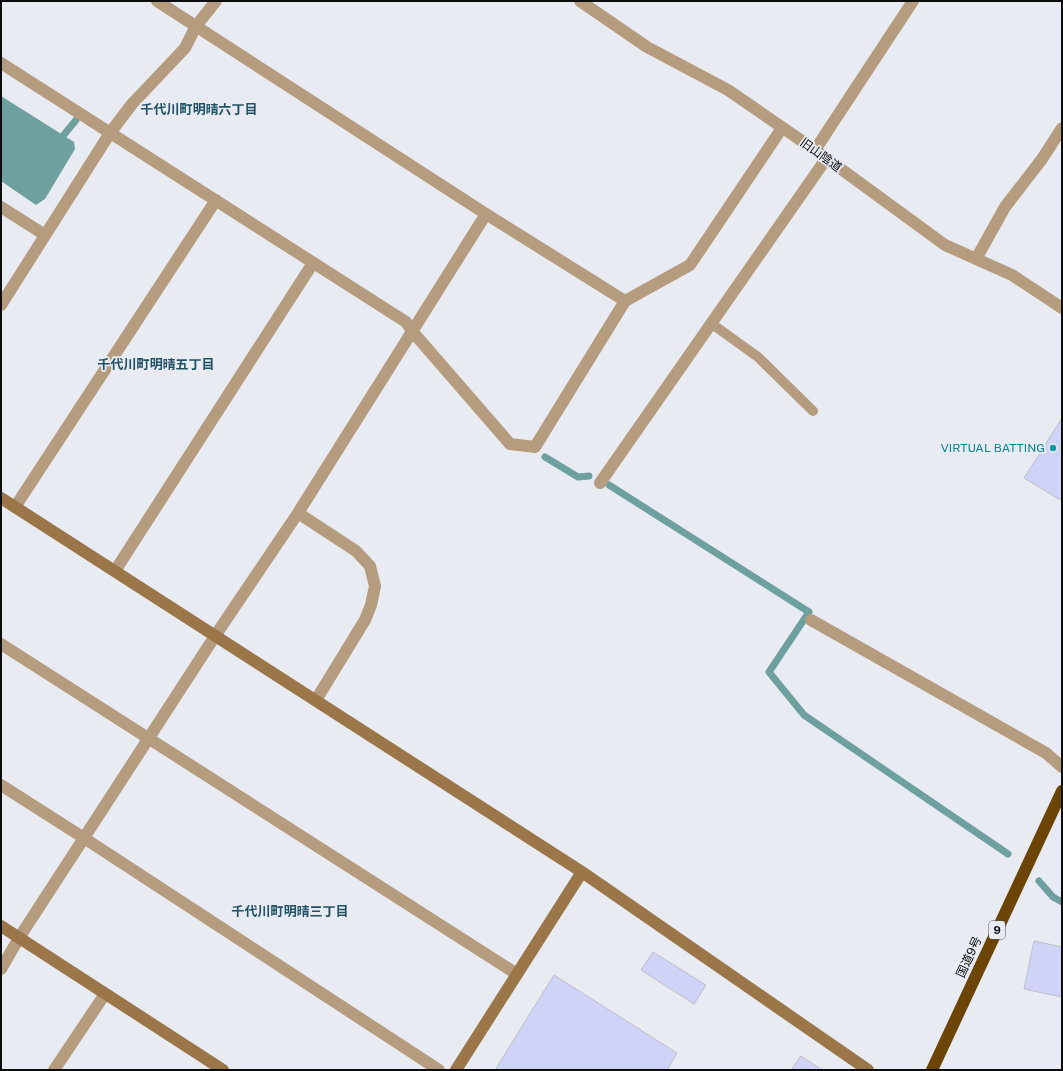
<svg xmlns="http://www.w3.org/2000/svg" width="1063" height="1071" viewBox="0 0 1063 1071" font-family="'Public Sans','Noto Sans JP',sans-serif">
	<rect width="100%" height="100%" fill="#e8ebf2"/>
	<!-- water -->
	<path fill="#6fa0a0" d="M1 96 74 142 75 149 45 199 36 205 1 181Z"/>
	<g fill="none" stroke-linecap="round" stroke-linejoin="round">
		<!-- stream -->
		<path stroke="#6fa0a0" stroke-width="7" d="M58 142 76 120
			M545 457 578 477 589 476
			M609 485 809 612 769 672 804 715 1008 854
			M1039 881 1053 897 1062 902"/>
	</g>
	<!-- building -->
	<path fill="#d0d3f8" stroke="#bebec6" d="M1062 418V501L1024 478Z
		M1034 941 1062 947V997L1024 989Z
		M653 952 706 985 694 1004 641 970Z
		M554 975 677 1053 667 1070H495Z
		M801 1056 822 1070H791Z"/>
	<g fill="none" stroke-linecap="round" stroke-linejoin="round">
		<!-- lane -->
		<path stroke="#b59c7f" stroke-width="10" d="M712 324 758 357 813 411"/>
		<!-- street -->
		<path stroke="#b59c7f" stroke-width="12" d="M157 1 486 214 625 301
			M580 1 647 47 728 90 815 150 945 245 1012 275 1062 308
			M1 63 406 322 412 331 510 444 535 447 625 301 690 265 782 128
			M815 150 913 1
			M1 207 45 235
			M976 259 1005 207 1042 159 1062 128
			M1 305 110 133 132 104 185 48 196 26 216 1
			M600 483 826 159
			M15 507 216 200
			M298 513 356 551 370 566 375 586 371 605 365 620 316 700
			M115 571 313 263
			M811 620 1046 753 1062 767
			M1 644 517 974
			M1 785 84 838 439 1070
			M1 969 19 938 215 636 298 513 486 214
			M54 1070 105 994"/>
		<!-- secondary -->
		<path stroke="#9a7649" stroke-width="12" d="M1 498 582 872 868 1070
			M1 926 223 1070
			M456 1070 582 872"/>
		<!-- highway -->
		<path stroke="#6c4504" stroke-width="12" d="M932 1070 1062 791"/>
	</g>
	<!-- markers -->
	<circle fill="#0f9aa8" stroke="#e8ebf2" stroke-width="1.5" cx="1053" cy="448" r="4"/>
	<g text-anchor="middle" stroke-width="3.5" stroke-linejoin="round" paint-order="stroke">
		<!-- shield labels -->
		<rect fill="#e8ebf2" stroke="#4e5053" stroke-width="1" x="989" y="921" width="16" height="18" rx="3"/>
		<g font-size="11" font-weight="bold" fill="#0c0d0f">
			<text x="997" y="934">9</text>
		</g>
		<!-- street labels -->
		<g font-size="12" fill="#0c0d0f" stroke="#e8ebf2">
			<text transform="translate(821 155) rotate(36)" y="4">旧山陰道</text>
			<text transform="translate(969 957) rotate(-65)" y="4">国道9号</text>
		</g>
		<!-- culture labels -->
		<g font-size="12" fill="#0d838f" stroke="#e8ebf2" text-anchor="end">
			<text x="1045" y="452">VIRTUAL BATTING</text>
		</g>
		<!-- neighbourhood labels -->
		<g font-size="13" font-weight="bold" fill="#225365" stroke="#e8ebf2">
			<text x="199" y="114">千代川町明晴六丁目</text>
			<text x="156" y="369">千代川町明晴五丁目</text>
			<text x="290" y="916">千代川町明晴三丁目</text>
		</g>
	</g>
	<!-- border -->
	<rect width="1063" height="1071" fill="none" stroke="#0c0d0f" stroke-width="4"/>
</svg>
